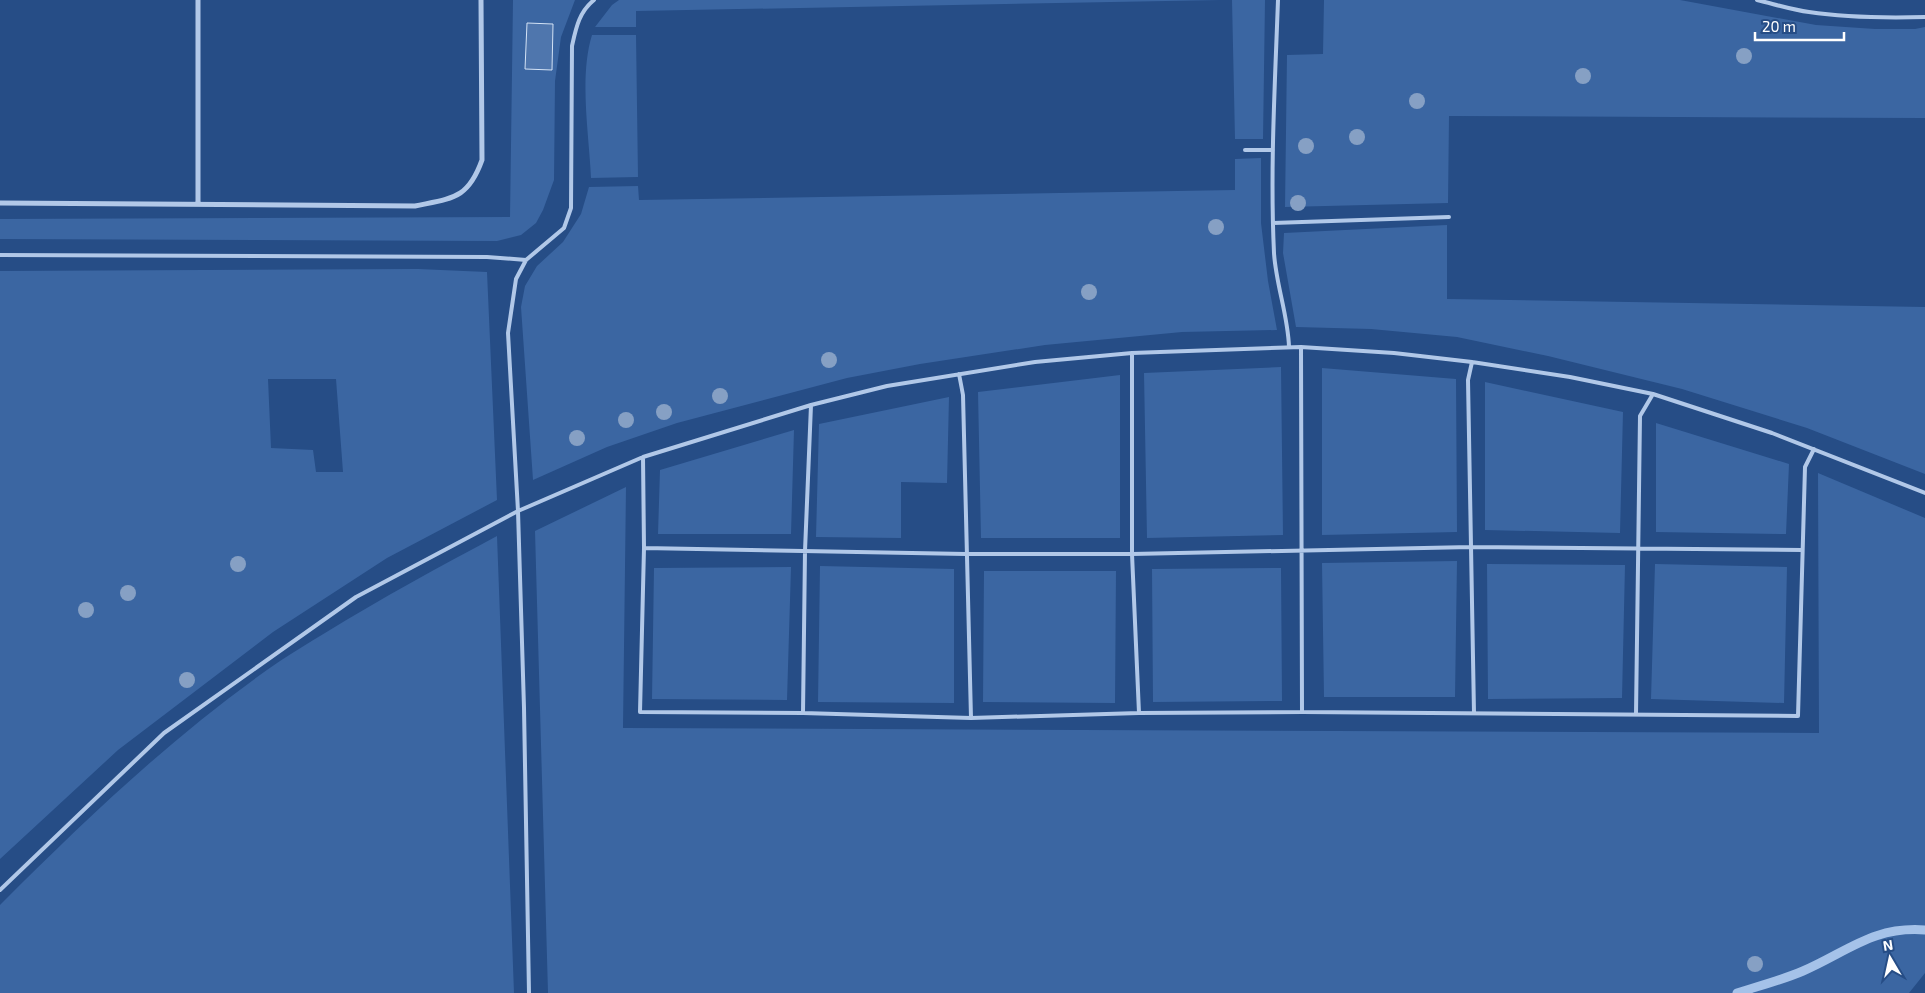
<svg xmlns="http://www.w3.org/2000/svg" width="1925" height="993" viewBox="0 0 1925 993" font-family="'Exo 2',sans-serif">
	<rect width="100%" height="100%" fill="#264d86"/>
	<!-- green -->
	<path fill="#3b66a2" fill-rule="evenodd" d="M513 0H575L561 37 555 81 554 180 543 210 536 223 521 235 497 241 0 239V219L510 217ZM528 23 553 24 552 70Z
		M619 0H1221L636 11V27H595L612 5Z
		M1232 0H1265L1263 139H1235Z
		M1324 0H1680L1816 25 1875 29H1915L1925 27V118L1449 116 1448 203 1285 207 1287 55 1323 54Z
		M592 35H636L638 177 591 178C589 134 579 77 592 35Z
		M1261 158V223L1268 281 1277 330 1182 332 1045 345 920 364 847 378 677 423 607 447 533 480 521 307 525 286 537 266 563 242 581 214 589 187 638 186 639 200 1235 190V159Z
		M1447 225V299L1925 307V474L1807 428 1682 389 1548 356 1457 337 1371 329 1296 327 1283 253 1284 233Z
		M418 269 487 272 497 500 387 558 273 632 118 750 0 859V271ZM268 379H336L343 472H316L313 450 271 448Z
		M1281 367 1283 535 1147 538 1144 373Z
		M1322 368 1456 379 1457 532 1322 535Z
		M1120 375V538H981L978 392Z
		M1485 382 1623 412 1620 533 1485 530Z
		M949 397 947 483 901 482V538L816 537 819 424Z
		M1656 423 1789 464 1786 534 1656 532Z
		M794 430 791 534H658L660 470Z
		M1818 473 1925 518V973L1909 993H548L535 531 626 487 623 728 1819 733Z
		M497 536 514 993H0V905C88 817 178 731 280 661 295 651 310 642 325 633 382 598 439 567 497 536Z
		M1457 561 1455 697H1324L1322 563Z
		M1487 564 1625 565 1622 698 1488 699Z
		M1655 564 1787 567 1784 703 1651 699Z
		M820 566 954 569V703L818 702Z
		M791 567 787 700 652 699 654 568Z
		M1281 568 1282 701 1153 702 1152 569Z
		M984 571H1116L1115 703 983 702Z"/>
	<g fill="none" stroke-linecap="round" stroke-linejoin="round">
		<!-- stream -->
		<path stroke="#a5c2e9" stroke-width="9" d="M1737 993C1759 986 1782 980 1803 971 1847 952 1873 926 1925 930"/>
	</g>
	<!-- building -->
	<path fill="#4f76ad" stroke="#d4e3f6" d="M527 23 553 24 552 70 525 69Z"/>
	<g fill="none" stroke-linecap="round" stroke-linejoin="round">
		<!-- lane -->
		<path stroke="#b1c8e8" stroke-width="4" d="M1278 0C1275 84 1270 169 1274 253 1276 285 1288 315 1289 347
			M1757 0C1774 4 1792 10 1809 12 1848 18 1886 18 1925 17
			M1245 150H1273
			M1273 223 1449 217
			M0 255 487 257 526 260
			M1301 347 1302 712
			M1132 353V554L1139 713
			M1472 362 1468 380 1474 713
			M959 374 963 395 971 718
			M643 457 644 548 640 712 803 713 971 718 1139 713 1302 712 1798 716 1805 467 1814 449
			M644 548 966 554H1132L1471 547 1802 550
			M803 713 805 551 811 405
			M1636 714 1640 416 1653 394
			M0 890 164 733 356 597 518 511 643 457 811 405 887 386 1035 362 1132 353 1301 347 1394 353 1472 362 1570 377 1653 394 1772 433 1925 493
			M529 993 524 708 518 511 508 333 516 279 526 260 564 228 571 208 572 46C576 28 579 12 594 0"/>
		<!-- street -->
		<path stroke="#b1c8e8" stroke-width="5" d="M0 203 415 206C453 198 468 199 482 160L481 0
			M198 204V0"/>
	</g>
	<!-- trees -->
	<g fill="#86a0c4">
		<circle cx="1744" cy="56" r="8"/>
		<circle cx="1583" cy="76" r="8"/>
		<circle cx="1417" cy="101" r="8"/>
		<circle cx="1357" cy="137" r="8"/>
		<circle cx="1306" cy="146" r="8"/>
		<circle cx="1298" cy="203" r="8"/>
		<circle cx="1216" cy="227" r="8"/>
		<circle cx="1089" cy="292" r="8"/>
		<circle cx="829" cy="360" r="8"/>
		<circle cx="720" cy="396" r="8"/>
		<circle cx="664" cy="412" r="8"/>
		<circle cx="626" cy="420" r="8"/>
		<circle cx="577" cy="438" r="8"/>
		<circle cx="238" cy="564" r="8"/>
		<circle cx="128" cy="593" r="8"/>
		<circle cx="86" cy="610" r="8"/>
		<circle cx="187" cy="680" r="8"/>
		<circle cx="1755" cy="964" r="8"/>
	</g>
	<!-- north arrow -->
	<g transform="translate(1890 958) rotate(351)" stroke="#264d86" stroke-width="4" paint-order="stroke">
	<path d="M0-4L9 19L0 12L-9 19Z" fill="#ffffff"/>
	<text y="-8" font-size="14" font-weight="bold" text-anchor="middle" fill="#ffffff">N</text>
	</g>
	<!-- scale -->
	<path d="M1755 32v8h89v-8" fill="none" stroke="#ffffff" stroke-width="2.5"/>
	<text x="1762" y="32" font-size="15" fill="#ffffff" stroke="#264d86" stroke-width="4" paint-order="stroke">20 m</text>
</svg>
